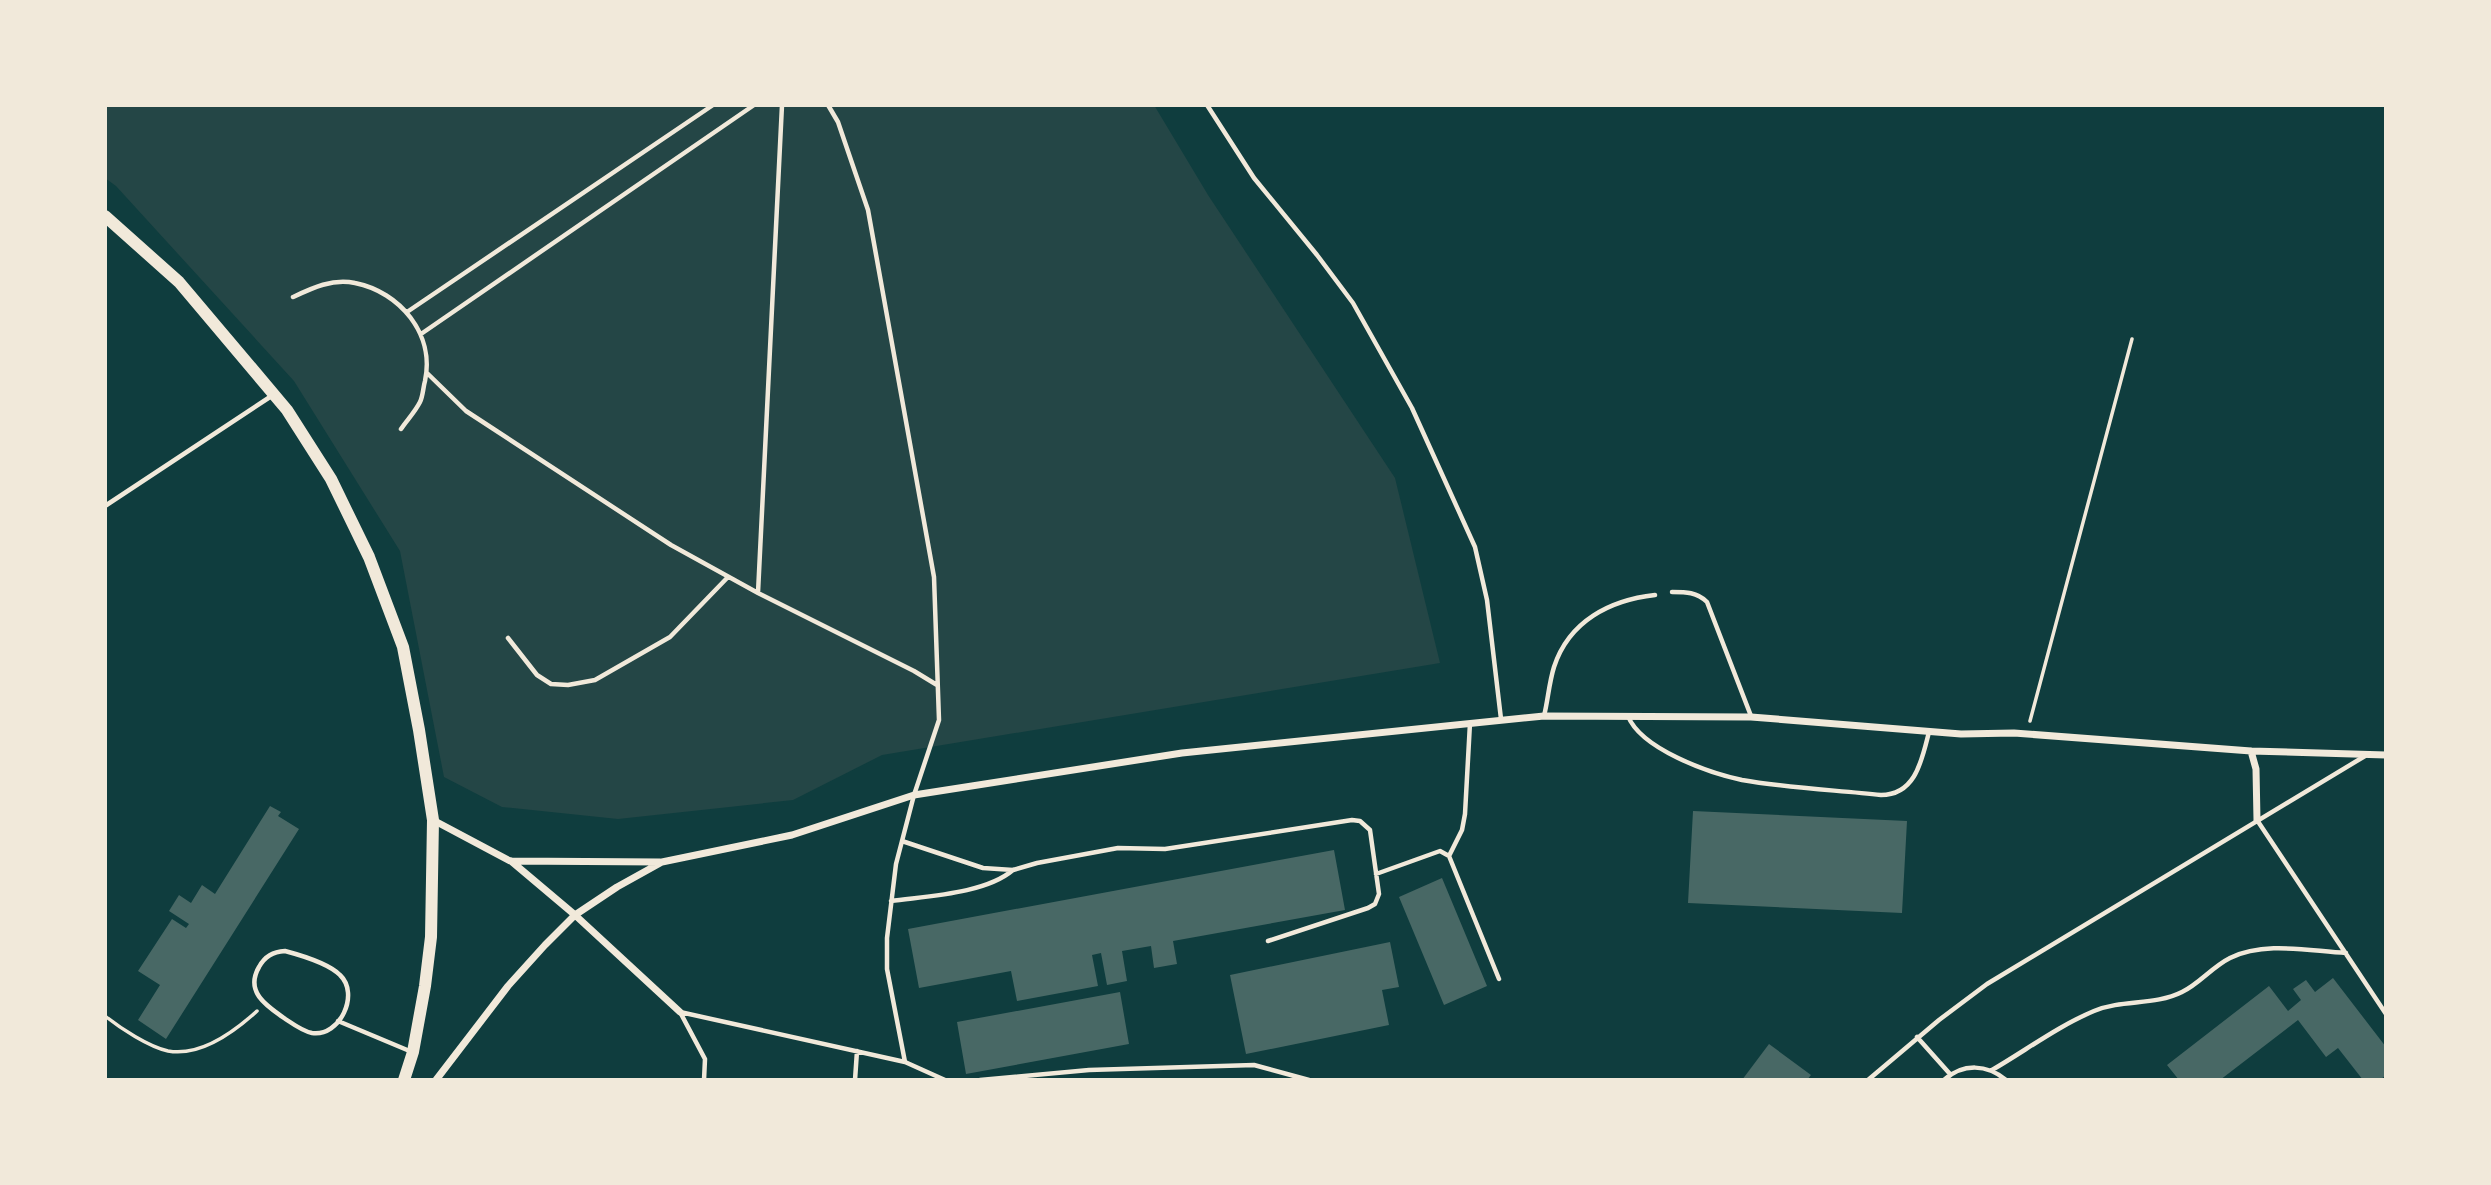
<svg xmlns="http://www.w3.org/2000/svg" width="2491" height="1185" viewBox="0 0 2491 1185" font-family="'Noto Sans',sans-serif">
	<rect width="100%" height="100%" fill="#0f3d3e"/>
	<!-- green -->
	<path fill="#244646" d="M105 105H1154L1208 195 1395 478 1440 663 882 755 793 800 618 819 502 807 444 777 400 551 294 381 116 186 105 178Z"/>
	<!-- building -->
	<path fill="#486865" d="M270 806 281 812 278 816 299 829 166 1039 138 1020 160 985 138 971 172 919 186 928 189 924 169 911 179 895 191 903 202 885 215 894Z
		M1693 811 1907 821 1902 913 1688 903Z
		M1334 850 1345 910 1173 941 1177 964 1154 968 1151 946 1122 951 1127 981 1107 985 1101 953 1092 955 1098 986 1017 1001 1011 971 919 988 908 929Z
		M1442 878 1487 986 1444 1005 1399 897Z
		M1390 942 1399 987 1382 990 1389 1025 1246 1054 1230 975Z
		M2333 978 2386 1047V1075L2380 1080H2363L2338 1048 2326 1057 2298 1020 2220 1080H2179L2167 1065 2269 986 2288 1011 2301 1000 2293 989 2306 980 2315 992Z
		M1120 992 1129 1044 966 1074 957 1022Z
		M1769 1044 1811 1075 1807 1080H1742Z"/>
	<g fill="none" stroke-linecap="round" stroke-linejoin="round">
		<!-- path -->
		<path stroke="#f1e9da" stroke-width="3.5" d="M2030 721 2132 339
			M105 1016C120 1028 149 1047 168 1051 201 1057 234 1032 257 1011"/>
		<!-- service -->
		<path stroke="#f1e9da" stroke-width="4.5" d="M828 105 838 122 868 210 934 577 939 720 914 795 896 864 887 938V969L905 1062
			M1207 105 1254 178 1317 255 1353 303 1412 408 1475 547 1487 600 1501 719
			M293 297C312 288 333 278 355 283 400 292 435 334 425 381 423 388 423 396 420 402 415 412 407 420 401 429
			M407 312 713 105
			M421 334 754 105
			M427 373 466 411 671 545 758 593 914 671 937 685
			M105 506 273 395
			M1672 592C1686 592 1697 592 1707 602L1751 716
			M758 593 782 105
			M508 638 537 675 551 684 568 685 595 680 670 637 728 577
			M1544 716C1548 700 1549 683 1554 667 1569 621 1610 600 1655 595
			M1628 716C1641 749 1709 773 1742 780 1787 788 1835 790 1881 795 1916 795 1922 759 1929 732
			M2257 820 2386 1014
			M902 841 983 868 1013 870 1037 863 1118 848 1165 849 1352 820 1360 821 1370 830 1379 894 1375 904 1368 908 1268 941
			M1449 856 1462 830 1465 814 1470 723
			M1376 874 1440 851 1449 856 1499 979
			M891 901C926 896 985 894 1013 870
			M285 951C300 955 329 964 340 975 360 994 340 1037 312 1033 302 1031 293 1024 284 1018 265 1005 245 991 259 967 265 956 273 952 285 951Z
			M338 1021 412 1052
			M1917 1037 1950 1074
			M1992 1070C2025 1051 2058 1026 2094 1011 2123 999 2154 1006 2182 992 2199 984 2212 967 2230 958 2265 941 2308 951 2346 953
			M704 1080 705 1059 680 1012 905 1062 945 1080
			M855 1080 857 1051
			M980 1080 1089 1070 1254 1065 1309 1080
			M1868 1080 1939 1020 1987 984 2365 756
			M1944 1080C1963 1063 1987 1064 2006 1080"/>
		<!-- minor -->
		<path stroke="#f1e9da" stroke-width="7" d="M2251 751 2256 769 2257 820
			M433 820 510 861 660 862
			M511 861 575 915 680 1012
			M436 1080 508 986 545 945 575 915 617 887 662 862 792 835 914 795 1182 753 1544 716 1751 717 1961 734 2014 733 2251 751 2386 755"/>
		<!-- secondary -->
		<path stroke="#f1e9da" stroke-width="12" d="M105 216 179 282 287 410 331 479 369 557 403 647 419 730 433 820 431 937 425 986 413 1052 404 1080"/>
	</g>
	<!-- border -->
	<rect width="2491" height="1185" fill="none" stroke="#f1e9da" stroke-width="214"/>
</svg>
